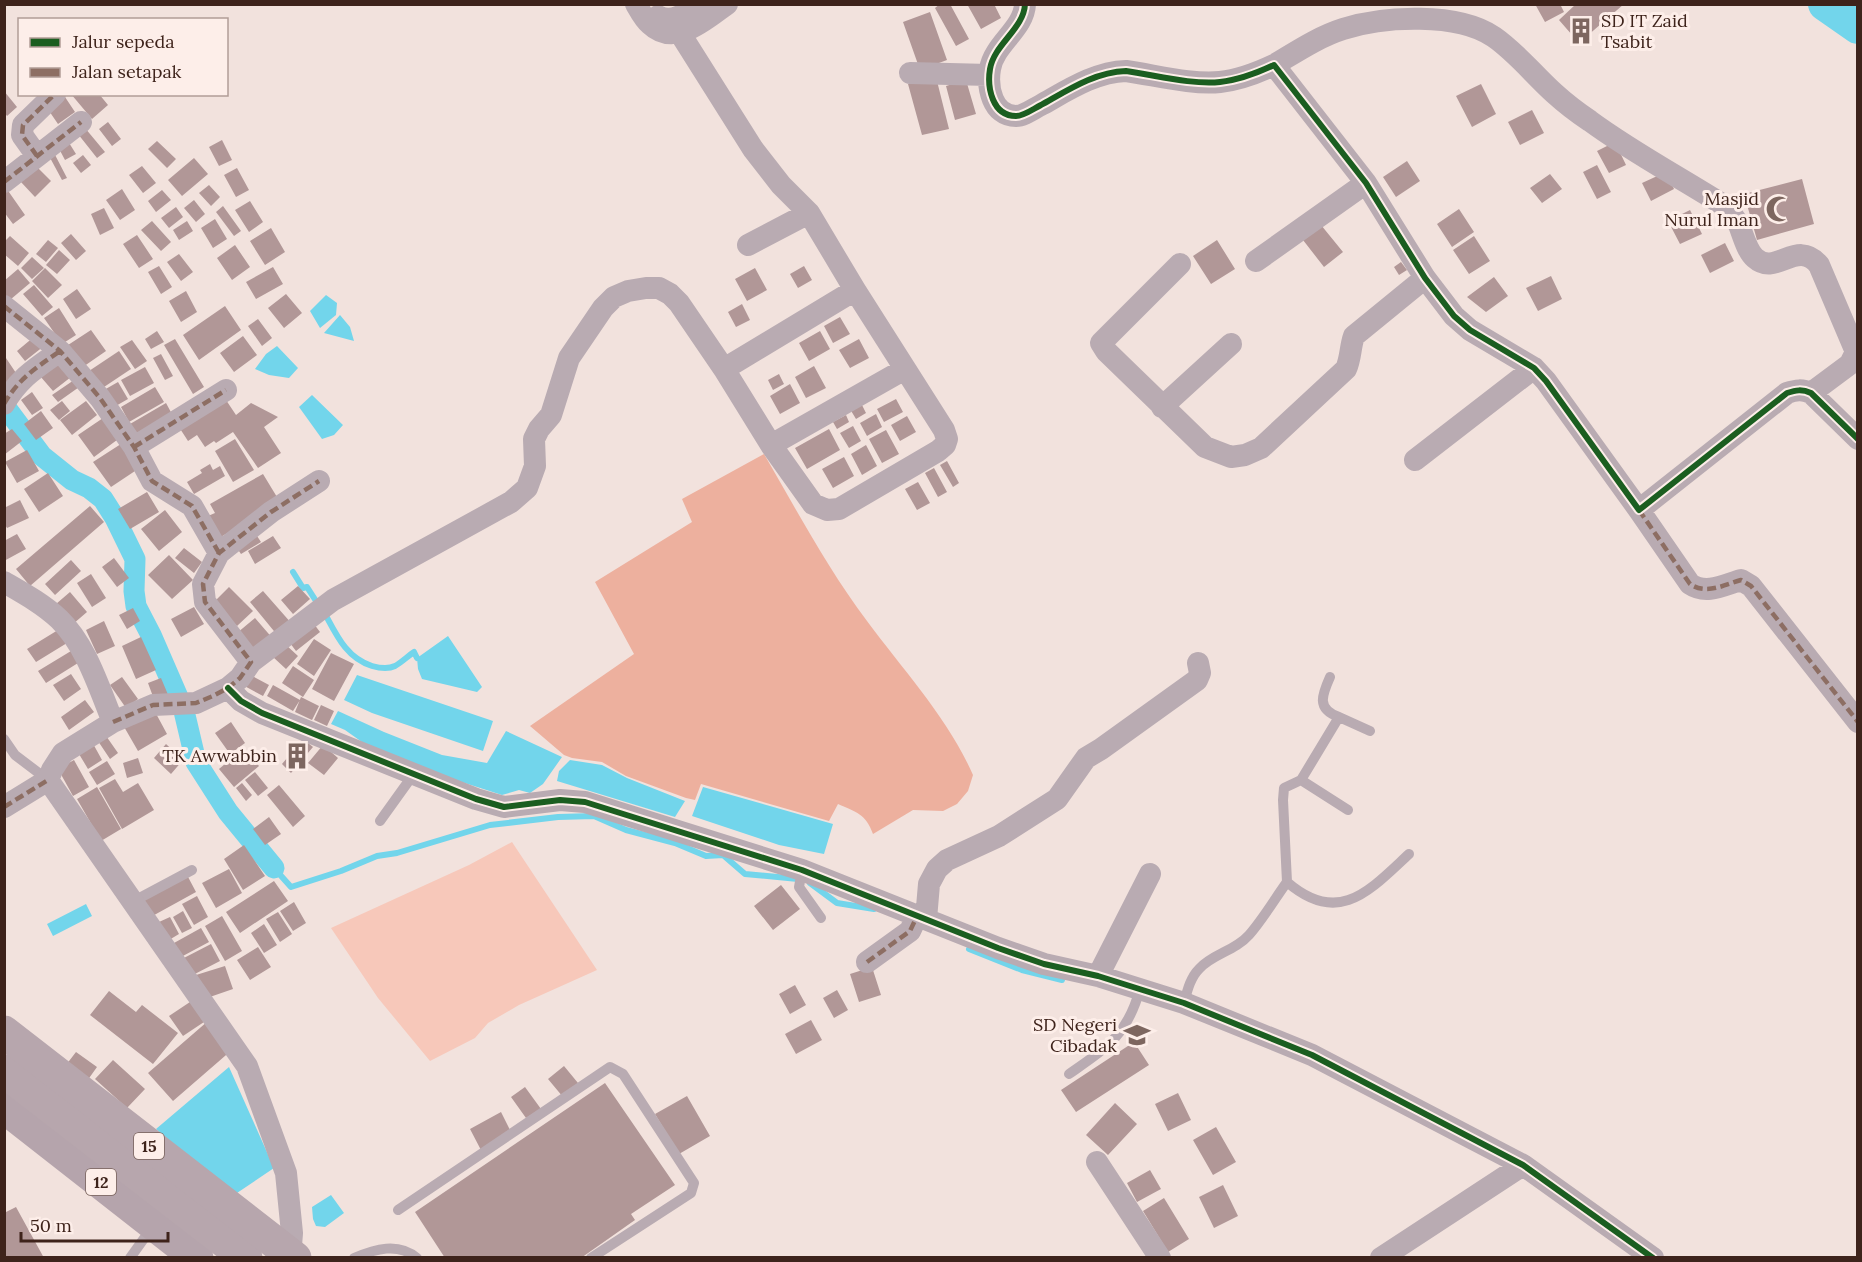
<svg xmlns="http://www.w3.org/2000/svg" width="1862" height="1262" viewBox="0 0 1862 1262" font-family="Lora,serif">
	<rect width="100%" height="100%" fill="#f2e2dd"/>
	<!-- green -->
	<path fill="#f7c8ba" d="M512 842 597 970 519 1005 488 1023 475 1038 430 1061 378 998 331 928 469 865Z"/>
	<!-- forest -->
	<path fill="#edb09e" d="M764 454C797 511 828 569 867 621 904 671 948 718 973 775L968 791 957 804 943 811 913 810 873 834C866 814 856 812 838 804L829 821 701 784 695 800 686 798 626 776 602 762 572 758 564 755 530 726 634 654 595 582 692 522 682 499Z"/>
	<!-- water -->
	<path fill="#72d5eb" d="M326 295 337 303 336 315 320 328 310 311Z
		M340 315 350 327 354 341 324 333Z
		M277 346 298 368 289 378 269 375 255 369 266 354Z
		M312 395 343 425 334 435 322 439 299 407Z
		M448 636 482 687 477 692 422 679 418 669 417 658Z
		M357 675 493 721 483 751 372 713 344 700Z
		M338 711 384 732 442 755 487 763 506 731 562 757 543 784 530 793 519 790 502 795 446 777 369 747 345 730 331 724Z
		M570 760 602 765 627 778 685 801 675 817 557 781 559 771Z
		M703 787 833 824 824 854 779 845 692 816Z
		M86 904 92 916 53 936 47 924Z
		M229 1067 274 1168 234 1195 156 1129Z
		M331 1195 344 1213 325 1227 316 1226 313 1219 312 1207Z"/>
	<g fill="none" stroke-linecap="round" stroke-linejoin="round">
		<!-- stream -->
		<path stroke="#72d5eb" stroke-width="6" d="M293 572 303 588 307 587 316 601
			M324 612C336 634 346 658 372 666 379 668 389 669 395 666 402 662 408 656 414 652L417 658
			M274 868 291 887 341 871 377 856 397 853 490 825 558 817 594 816 626 830 675 843 706 856 723 855 745 874 798 879
			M810 883 837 903 874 909
			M969 949 1022 970 1062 980"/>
		<!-- canal -->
		<path stroke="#72d5eb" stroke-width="21" d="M7 409 42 456 72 480 89 488 103 499 115 518 135 559 134 591 136 606 151 635 184 711 196 762 228 812 274 868"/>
		<!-- river -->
		<path stroke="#72d5eb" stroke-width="34" d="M1825 4 1858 27"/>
	</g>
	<!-- building -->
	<path fill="#b19797" d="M940 4H950L969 39 956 46 935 8Z
		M967 4H994L1001 18 981 29Z
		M1535 4H1560L1564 12 1545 22Z
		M1576 4H1624L1579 43 1559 20Z
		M930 12 947 60 920 70 903 22Z
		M936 77 949 129 922 135 908 84Z
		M966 80 976 114 955 120 946 86Z
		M1481 84 1496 114 1472 127 1456 96Z
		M4 91 17 107 7 116 4 112Z
		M63 94 75 112 58 124 45 105Z
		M71 94H99L108 105 92 119Z
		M1532 110 1544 133 1520 145 1508 122Z
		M108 122 121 139 112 146 99 129Z
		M85 128 105 152 97 158 78 134Z
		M66 138 76 154 65 160 56 143Z
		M222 140 232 160 219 166 209 147Z
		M157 141 176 159 167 168 148 149Z
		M1615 142 1626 165 1609 173 1597 151Z
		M53 151 67 178 62 180 48 154Z
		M83 155 91 165 81 173 73 163Z
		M194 158 208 174 182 196 168 180Z
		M1407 161 1420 181 1396 197 1383 177Z
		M35 165 51 181 35 197 20 181Z
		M1597 165 1611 192 1597 199 1583 172Z
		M142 166 156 183 143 193 129 175Z
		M237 168 249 190 236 197 224 175Z
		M1666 172 1674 189 1651 201 1642 183Z
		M1550 174 1562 189 1542 203 1530 188Z
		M1802 179 1814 224 1757 240 1744 194Z
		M4 185 25 215 13 224 4 212Z
		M209 185 220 197 211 206 199 193Z
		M122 189 135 210 120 220 106 200Z
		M162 190 171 200 156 212 148 201Z
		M194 200 205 214 196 222 184 208Z
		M250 201 263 222 249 232 235 210Z
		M223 206 241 231 234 236 216 212Z
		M176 207 183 217 169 228 161 218Z
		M104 208 114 228 100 235 91 214Z
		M1459 209 1474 232 1452 247 1437 224Z
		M1690 210 1702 234 1680 244 1668 221Z
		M215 219 227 239 213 248 201 228Z
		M152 221 171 242 161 251 141 230Z
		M187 221 193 231 179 240 173 230Z
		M1321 225 1343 252 1324 267 1303 240Z
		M271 228 285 252 265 265 250 241Z
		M71 234 86 251 76 260 61 243Z
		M137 235 153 259 139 268 123 244Z
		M10 236 29 253 18 266 4 254V242Z
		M1474 236 1490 261 1469 274 1453 250Z
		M48 240 58 248 46 262 36 254Z
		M1217 240 1235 269 1211 284 1193 256Z
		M1725 243 1734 261 1710 273 1701 255Z
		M235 245 250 267 232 280 217 258Z
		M59 250 70 260 57 274 46 265Z
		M179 254 193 272 181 281 167 262Z
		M32 257 44 268 32 279 21 268Z
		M1401 262 1407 270 1399 275 1394 267Z
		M159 266 172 287 161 294 148 272Z
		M804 266 812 280 798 288 790 274Z
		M273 267 283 284 256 299 246 282Z
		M45 268 62 285 48 298 32 281Z
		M755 268 767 290 747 301 735 279Z
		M18 269 30 283 4 305V281Z
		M1551 276 1562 299 1538 311 1526 288Z
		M1494 277 1508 296 1486 312 1467 297Z
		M34 285 53 307 42 316 23 294Z
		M77 289 91 309 76 319 63 299Z
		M186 291 197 312 181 322 169 301Z
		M286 294 302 313 284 328 268 308Z
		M742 304 750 320 736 327 728 312Z
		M225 306 241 330 199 360 183 335Z
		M59 308 76 335 62 344 44 318Z
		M840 317 850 334 833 343 824 326Z
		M258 319 272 338 262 346 248 326Z
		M91 330 106 351 80 369 65 347Z
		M157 331 164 342 151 349 145 339Z
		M820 331 830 349 809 361 799 343Z
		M35 336 44 346 25 361 17 351Z
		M243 336 257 355 234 372 220 353Z
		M175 339 204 387 193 394 164 345Z
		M859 339 869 358 850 368 839 350Z
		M132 340 147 361 135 369 120 347Z
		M119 351 131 369 101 389 89 371Z
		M161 354 173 376 165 380 153 358Z
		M4 355 18 376 6 384 4 381Z
		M58 361 71 377 53 391 40 376Z
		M814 366 826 388 806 398 795 377Z
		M145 367 154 383 130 396 121 380Z
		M779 374 784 384 773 390 768 380Z
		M77 378 82 385 58 402 52 395Z
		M118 382 128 399 114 407 104 390Z
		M790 384 800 403 780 414 770 396Z
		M155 387 164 402 129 422 121 407Z
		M32 392 43 408 32 415 21 400Z
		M222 394 236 415 251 403 278 417 264 427 281 453 258 468 233 432 216 443 214 441 205 447 197 435 188 441 177 424Z
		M896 399 903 412 884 422 877 409Z
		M62 401 70 411 59 420 50 410Z
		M86 401 97 415 72 435 60 420Z
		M166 403 173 416 137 437 130 424Z
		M861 403 866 413 856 419 850 409Z
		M41 411 53 428 36 440 24 424Z
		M876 414 882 427 867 436 860 423Z
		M846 415 849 422 837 429 833 422Z
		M106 416 121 437 94 457 78 435Z
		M907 416 916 432 900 441 891 425Z
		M853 426 861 441 849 448 840 433Z
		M12 429 22 441 4 455V434Z
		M829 429 840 450 807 469 795 448Z
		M886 430 899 454 882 463 869 439Z
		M235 439 254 470 233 482 215 451Z
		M124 442 141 467 111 487 93 462Z
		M866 445 877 466 862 475 851 454Z
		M27 450 39 471 17 483 5 462Z
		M844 457 854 476 833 488 822 469Z
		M947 461 959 483 953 487 940 465Z
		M210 464 213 470 220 466 225 476 194 494 187 482 202 473 200 470Z
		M934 468 947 492 938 497 925 473Z
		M48 473 63 496 39 512 24 489Z
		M263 474 280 502 219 538 208 516 215 513 210 504Z
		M918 482 930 503 917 510 905 489Z
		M147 492 159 512 130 529 118 509Z
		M20 500 29 518 7 528 4 523V508Z
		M90 506 104 522 30 586 16 569Z
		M165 510 182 532 159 551 141 529Z
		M17 534 26 549 4 561V541Z
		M257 536 261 542 241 554 237 548Z
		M273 536 281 548 255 564 248 551Z
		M184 548 202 562 194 573 175 558Z
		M169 555 193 580 172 599 148 575Z
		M114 558 129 578 117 587 102 567Z
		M71 560 81 571 55 595 45 584Z
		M91 574 106 598 92 607 77 583Z
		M298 586 310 599 293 614 281 600Z
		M229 587 253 611 237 626 214 602Z
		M263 591 292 624 278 636 250 602Z
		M70 592 87 612 73 624 56 604Z
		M194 607 204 624 181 637 171 619Z
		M133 608 140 621 127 629 119 615Z
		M255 618 274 640 257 655 237 633Z
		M311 620 320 632 296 651 287 639Z
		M104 621 115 646 97 654 86 630Z
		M58 630 67 643 36 662 27 649Z
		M141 637 156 670 136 679 122 646Z
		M314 639 331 650 314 676 297 664Z
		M285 644 298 656 286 669 273 657Z
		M71 651 78 663 46 683 38 671Z
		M331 653 354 664 334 701 312 689Z
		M293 666 314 680 303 697 282 683Z
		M245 672 269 685 263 696 239 683Z
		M71 674 81 689 64 701 53 685Z
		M122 677 138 699 126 708 110 685Z
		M161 678 169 697 155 702 148 683Z
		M273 685 300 700 293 711 267 696Z
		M301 697 319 706 312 720 295 712Z
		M85 700 94 712 69 730 61 717Z
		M321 705 334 711 327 726 314 720Z
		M153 708 167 734 138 751 123 725Z
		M231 722 245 743 230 754 215 733Z
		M104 733 118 753 110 759 96 738Z
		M303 739 313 747 291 773 282 764Z
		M91 740 102 760 88 769 76 749Z
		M166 744 183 760 171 774 154 758Z
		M323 745 338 758 324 775 308 763Z
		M244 748 259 766 234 787 219 769Z
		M138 758 143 773 127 778 123 763Z
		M74 760 89 787 73 796 58 769Z
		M107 761 115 774 97 785 89 772Z
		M255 772 268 788 258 796 245 780Z
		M115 779 123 792 138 783 154 810 122 829 99 788Z
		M242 783 252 795 246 801 236 788Z
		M279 785 305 816 293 827 267 795Z
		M97 787 121 829 101 841 77 799Z
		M269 817 281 834 265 845 253 829Z
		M244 845 265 876 243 890 224 859Z
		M229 869 242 893 216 908 202 883Z
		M187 875 196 892 147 919 137 902Z
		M274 881 288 901 240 933 226 912Z
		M781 885 800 909 773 930 754 906Z
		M197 896 208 917 194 925 182 904Z
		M294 902 306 923 293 931 280 911Z
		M183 911 192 928 182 933 173 917Z
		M278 912 292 934 280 942 266 919Z
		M222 916 242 951 225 961 205 926Z
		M170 917 179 934 169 940 159 922Z
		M264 924 277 945 264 953 251 933Z
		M201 928 209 942 181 957 174 943Z
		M211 944 220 961 189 977 180 960Z
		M258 947 271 967 250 980 237 960Z
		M225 966 233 989 204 999 196 975Z
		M872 967 881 995 859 1002 850 974Z
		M795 985 806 1005 790 1014 779 994Z
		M837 990 848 1010 834 1018 823 998Z
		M109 991 136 1012 142 1005 178 1033 153 1064 90 1015Z
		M196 998 210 1018 183 1036 169 1016Z
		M811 1020 822 1040 796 1054 785 1034Z
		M208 1021 233 1049 173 1101 148 1073Z
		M1134 1042 1149 1065 1076 1112 1061 1090Z
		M76 1052 97 1067 87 1081 66 1065Z
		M113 1060 145 1089 127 1108 95 1079Z
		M564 1066 578 1083 563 1097 548 1079Z
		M605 1083 675 1185 631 1214 635 1220 581 1258H445L415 1212Z
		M525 1087 541 1109 526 1118 511 1097Z
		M1178 1093 1191 1120 1168 1131 1155 1104Z
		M687 1096 710 1136 679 1154 655 1114Z
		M1115 1103 1137 1124 1108 1155 1086 1135Z
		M501 1112 510 1130 482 1152 470 1129Z
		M1216 1127 1236 1162 1213 1175 1193 1140Z
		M1150 1170 1161 1189 1137 1202 1127 1183Z
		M1223 1185 1238 1216 1214 1228 1199 1197Z
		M1164 1198 1189 1239 1168 1252 1143 1211Z
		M16 1207 44 1258H6L4 1213Z"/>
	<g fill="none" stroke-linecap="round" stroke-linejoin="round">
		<!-- service -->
		<path stroke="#b9abb2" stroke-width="10" d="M1339 717 1370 731
			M4 739 15 755 48 780
			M1301 780 1339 717C1316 709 1322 695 1330 677
			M1348 810 1301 780 1284 788 1283 800 1287 882C1339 927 1370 890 1409 854
			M380 821 413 775
			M802 870 799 887 821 918
			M132 902 192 870
			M1184 1003C1187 992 1190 978 1199 969 1212 954 1235 951 1249 935 1263 919 1274 900 1287 882
			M1069 1074C1106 1048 1127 1036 1140 989
			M398 1210 610 1067 623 1074 694 1183 691 1193 591 1258
			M130 1258 153 1226
			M354 1258C375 1249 398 1242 417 1258"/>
		<!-- minor -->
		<path stroke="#b9abb2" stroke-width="22" d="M636 4C640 11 644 19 650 24 675 48 706 19 727 4
			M1025 4C1024 29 994 44 990 69 987 87 992 116 1016 116 1024 116 1033 109 1041 105 1068 90 1095 72 1126 71 1155 75 1192 85 1220 82 1240 80 1257 73 1274 65L1366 183 1425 278 1454 316 1470 330 1534 368 1546 381 1639 510 1787 393C1796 390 1802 389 1811 393L1858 439
			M658 16C672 24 686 13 698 4
			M671 19 753 149 781 185 809 213 855 290 944 430 947 439 945 445 938 451 839 509 827 510 813 504 771 445
			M1274 65C1296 52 1318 37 1343 29 1383 16 1458 12 1494 37 1517 53 1533 74 1554 93 1565 103 1578 113 1590 121 1632 152 1681 178 1725 206 1730 212 1735 218 1739 225 1743 235 1747 251 1755 258 1776 277 1797 238 1819 265L1856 352 1850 364 1811 393
			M910 73 989 75
			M37 156 22 135 23 125 55 94
			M4 182 81 122
			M748 245 809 213
			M1256 261 1366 183
			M1180 264 1101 343 1106 351 1205 447 1231 457 1245 455 1261 448 1346 369C1351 358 1350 347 1354 336L1425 278
			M4 306 60 351 100 398 134 447 152 481 192 506 219 553
			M724 369 855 290
			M4 404C19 378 36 368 60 351
			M1162 407 1231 344
			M134 447 226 390
			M1415 460 1534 368
			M1639 510 1690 584C1706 595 1724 585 1741 580L1751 586 1858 722
			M4 582C23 593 43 604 59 619 86 645 99 688 113 722
			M251 662 205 602 203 584 219 553 271 512 319 481
			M228 688 241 701 262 713 476 799 504 807 560 800 585 802 802 870 998 948 1044 964 1098 976 1184 1003 1312 1055 1523 1165 1653 1258
			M48 780 247 1066 286 1173 292 1233 290 1258
			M4 807 48 780 52 770 63 753 113 722 153 705 196 703 228 688 240 678 251 662 333 600 511 502 527 488 535 466 534 439 539 429 551 415 569 358 603 308 614 297 628 291 646 288H659L670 294 679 303 724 369 771 445 905 369
			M926 919 929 884 937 869 947 860 999 836 1057 799 1086 758 1101 749 1197 680 1200 673 1198 663
			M867 962 910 931 917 916
			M1098 976 1150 874
			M1097 1162 1160 1258
			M1381 1258 1523 1165"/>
		<!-- trunk -->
		<path stroke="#b5a4ac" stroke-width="33" d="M4 1107 197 1258"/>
		<!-- motorway -->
		<path stroke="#b7a6ad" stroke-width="33" d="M4 1071 246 1258"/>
		<!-- motorway-bridge -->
		<path stroke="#b7a6ad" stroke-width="33" d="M4 1032 295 1258"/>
		<!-- quiet -->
		<path stroke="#8d6e63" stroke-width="4.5" stroke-dasharray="9 4.5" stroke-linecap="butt" d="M37 156 22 135 23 125 55 94
			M4 182 81 122
			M4 306 60 351 100 398 134 447 152 481 192 506 219 553
			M4 404C19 378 36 368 60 351
			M134 447 226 390
			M1639 510 1690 584C1706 595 1724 585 1741 580L1751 586 1858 722
			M113 722 153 705 196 703 213 696 228 688 240 678 251 662 205 602 203 584 219 553 271 512 319 481
			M4 807 48 780
			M867 962 910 931 917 916 914 915"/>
		<!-- cycleway casing -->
		<g stroke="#fdeee9" stroke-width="10">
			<path id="cycleway" d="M1025 4C1024 29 994 44 990 69 987 87 992 116 1016 116 1024 116 1033 109 1041 105 1068 90 1095 72 1126 71 1155 75 1192 85 1220 82 1240 80 1257 73 1274 65L1366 183 1425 278 1454 316 1470 330 1534 368 1546 381 1639 510 1787 393C1796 390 1802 389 1811 393L1858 439
				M228 688 241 701 262 713 476 799 504 807 560 800 585 802 802 870 998 948 1044 964 1098 976 1184 1003 1312 1055 1523 1165 1653 1258"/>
		</g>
		<!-- cycleway -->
		<use href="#cycleway" stroke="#1b5e20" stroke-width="6"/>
	</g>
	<!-- icons -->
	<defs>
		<g id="building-bare" transform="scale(2.07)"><path d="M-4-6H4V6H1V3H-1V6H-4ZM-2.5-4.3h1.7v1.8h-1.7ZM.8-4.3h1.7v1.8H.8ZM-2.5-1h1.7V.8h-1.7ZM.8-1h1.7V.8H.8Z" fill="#7d665f" stroke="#fdeee9" stroke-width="2.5" paint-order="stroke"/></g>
		<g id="mosque-bare" transform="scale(2.07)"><path d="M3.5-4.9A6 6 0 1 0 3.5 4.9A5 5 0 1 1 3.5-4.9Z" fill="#7d665f" stroke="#fdeee9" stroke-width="2.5" paint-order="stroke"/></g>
		<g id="school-bare" transform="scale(2.07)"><path d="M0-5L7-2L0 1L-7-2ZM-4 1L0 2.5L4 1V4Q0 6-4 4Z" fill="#7d665f" stroke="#fdeee9" stroke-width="2.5" paint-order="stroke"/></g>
	</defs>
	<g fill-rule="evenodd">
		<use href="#building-bare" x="1581" y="31"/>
		<use href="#mosque-bare" x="1779" y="209"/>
		<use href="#building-bare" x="297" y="756"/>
		<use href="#school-bare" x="1137" y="1035"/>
	</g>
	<g text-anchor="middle" stroke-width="6" stroke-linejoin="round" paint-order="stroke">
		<!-- shield labels -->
		<g fill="#fdeee9" stroke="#776059" stroke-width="1.5">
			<rect x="134" y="1133" width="30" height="26" rx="4.5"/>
			<rect x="86" y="1169" width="30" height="26" rx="4.5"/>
		</g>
		<g font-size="16" font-weight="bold" fill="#3e231b">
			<text x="149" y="1152">15</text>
			<text x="101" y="1188">12</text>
		</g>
		<!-- poi labels -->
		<g font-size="18" fill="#3e231b" stroke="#fdeee9" text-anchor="end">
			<text x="1601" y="27" text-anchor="start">SD IT Zaid<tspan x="1601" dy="21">Tsabit</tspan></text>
			<text x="1759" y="205">Masjid<tspan x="1759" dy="21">Nurul Iman</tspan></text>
			<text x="277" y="762">TK Awwabbin</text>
			<text x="1117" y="1031">SD Negeri<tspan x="1117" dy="21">Cibadak</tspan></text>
		</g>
	</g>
	<!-- border -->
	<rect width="1862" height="1262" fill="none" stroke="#3e231b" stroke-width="12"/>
	<!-- legend -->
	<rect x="18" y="18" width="210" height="78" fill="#fdeee9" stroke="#b19d97" stroke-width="1.5"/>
	<rect x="30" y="38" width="30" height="9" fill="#1b5e20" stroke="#b19d97" stroke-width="1.5"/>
	<text x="72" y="48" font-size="18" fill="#3e231b">Jalur sepeda</text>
	<rect x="30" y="68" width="30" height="9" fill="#8d6e63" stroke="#b19d97" stroke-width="1.5"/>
	<text x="72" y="78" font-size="18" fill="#3e231b">Jalan setapak</text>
	<!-- scale -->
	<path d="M21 1232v9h147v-9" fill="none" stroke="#3e231b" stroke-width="3"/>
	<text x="30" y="1232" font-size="18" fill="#3e231b" stroke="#fdeee9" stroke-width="4.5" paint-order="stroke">50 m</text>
</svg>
